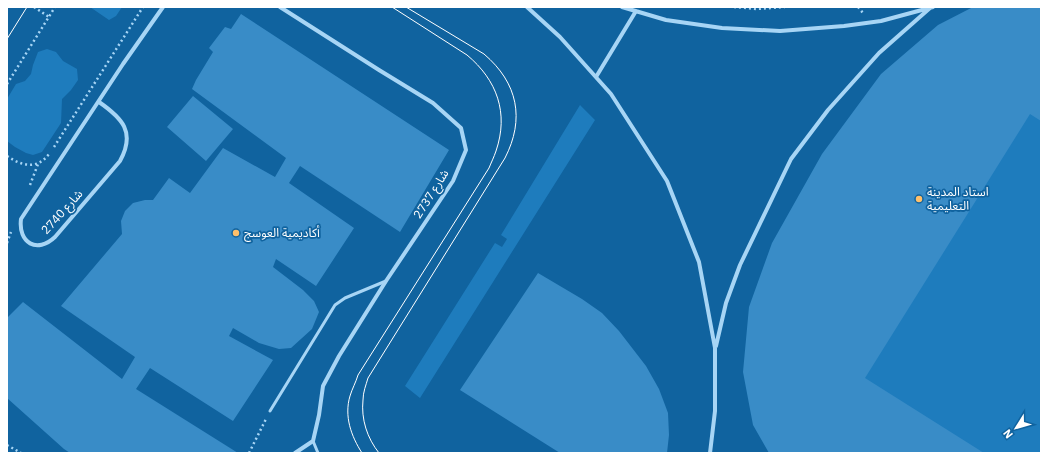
<svg xmlns="http://www.w3.org/2000/svg" width="1048" height="460" viewBox="0 0 1048 460" font-family="'IBM Plex Sans','Noto Sans Arabic',sans-serif">
	<rect width="100%" height="100%" fill="#10639f"/>
	<!-- green -->
	<path fill="#1e7cbd" d="M90 7H122L116 16 109 20Z
		M1041 7V453H769Z
		M47 49 56 52 63 61 77 69 78 80 71 90 62 99 61 123 42 152 33 155 26 153 15 147 7 141V99L16 84 25 81 31 74 33 65 38 52Z
		M580 105 595 120 420 398 405 386 495 243 502 247 507 239 501 235Z"/>
	<!-- building -->
	<path fill="#398cc7" d="M973 7H1041V121L1030 114 865 378 984 453H769L753 425 743 372 749 307 772 243 822 154 881 74 938 25Z
		M241 14 449 150 400 232 300 166 289 183 354 228 316 286 276 259 273 267 303 290 314 301 319 312 312 329 291 348 279 349 259 343 233 328 229 336 273 360 233 421 150 368 136 389 238 453H70L64 449 7 398V318L23 302 122 379 135 357 61 306 122 234 121 221 125 211 133 203 145 200H153L169 178 190 193 223 148 275 177 286 158 192 89 196 80 213 52 209 48 225 27 231 29Z
		M193 96 233 129 206 161 167 127Z
		M538 273 582 299 602 313 619 331 646 366 659 389 668 413 669 435 667 453H560L460 390Z"/>
	<g fill="none" stroke-linecap="round" stroke-linejoin="round">
		<!-- path -->
		<path stroke="#a7d5f5" stroke-width="2.5" stroke-dasharray="2 3" stroke-linecap="butt" d="M34 7 49 17
			M734 7 757 9 785 7
			M858 7 863 13
			M7 84 55 7
			M54 147 143 7
			M7 156C22 166 37 170 49 154
			M30 185 38 164
			M7 243 11 232
			M7 445 21 453
			M249 453 266 419"/>
		<!-- lane -->
		<path stroke="#a7d5f5" stroke-width="3" d="M270 411 335 305 345 298 386 281
			M313 441 318 453"/>
		<!-- street -->
		<path stroke="#a7d5f5" stroke-width="4" d="M280 7 379 70 433 103 461 128 466 150 453 181 386 281 339 356 323 386 319 415 313 441 295 453
			M527 7 560 37 611 94 667 181 699 262 715 348V411L710 453
			M622 7 666 20 722 28 780 31 844 26 881 21 933 7
			M596 77 636 11
			M99 102C122 118 136 132 120 161L55 237C37 254 18 243 21 219L123 64 163 7
			M716 346 726 303 740 265 791 159 828 110 879 53 930 8"/>
		<!-- tram -->
		<path stroke="#fff" stroke-width="1" d="M7 39 27 7
			M362 453C351 436 344 416 350 396 352 389 356 382 358 375L489 168C491 163 494 157 496 151 509 113 497 80 467 55L392 7
			M379 453C367 438 361 419 363 400 363 392 366 385 368 378L505 158C525 119 518 83 484 54L406 7"/>
	</g>
	<!-- markers -->
	<g fill="#ffc06b" stroke="#10639f" stroke-width="1.5">
		<circle cx="919" cy="199" r="4"/>
		<circle cx="236" cy="233" r="4"/>
	</g>
	<g text-anchor="middle" stroke-width="3.5" stroke-linejoin="round" paint-order="stroke">
		<!-- poi labels -->
		<g font-size="12" fill="#fff" stroke="#10639f" text-anchor="start">
			<text x="927" y="196">استاد المدينة<tspan x="927" dy="14">التعليمية</tspan></text>
			<text x="244" y="237">أكاديمية العوسج</text>
		</g>
		<!-- street labels -->
		<g font-size="12" fill="#fff" stroke="#10639f">
			<text transform="translate(431 194) rotate(-58)" y="4">شارع 2737</text>
			<text transform="translate(62 212) rotate(-48)" y="4">شارع 2740</text>
		</g>
	</g>
	<!-- border -->
	<rect width="1048" height="460" fill="none" stroke="#ffffff" stroke-width="16"/>
	<!-- north arrow -->
	<g transform="translate(1016 428) rotate(233)" stroke="#10639f" stroke-width="3" paint-order="stroke">
	<path d="M0-3L7 15L0 10L-7 15Z" fill="#ffffff"/>
	<text y="-6" font-size="11" font-weight="bold" text-anchor="middle" fill="#ffffff">N</text>
	</g>
</svg>
